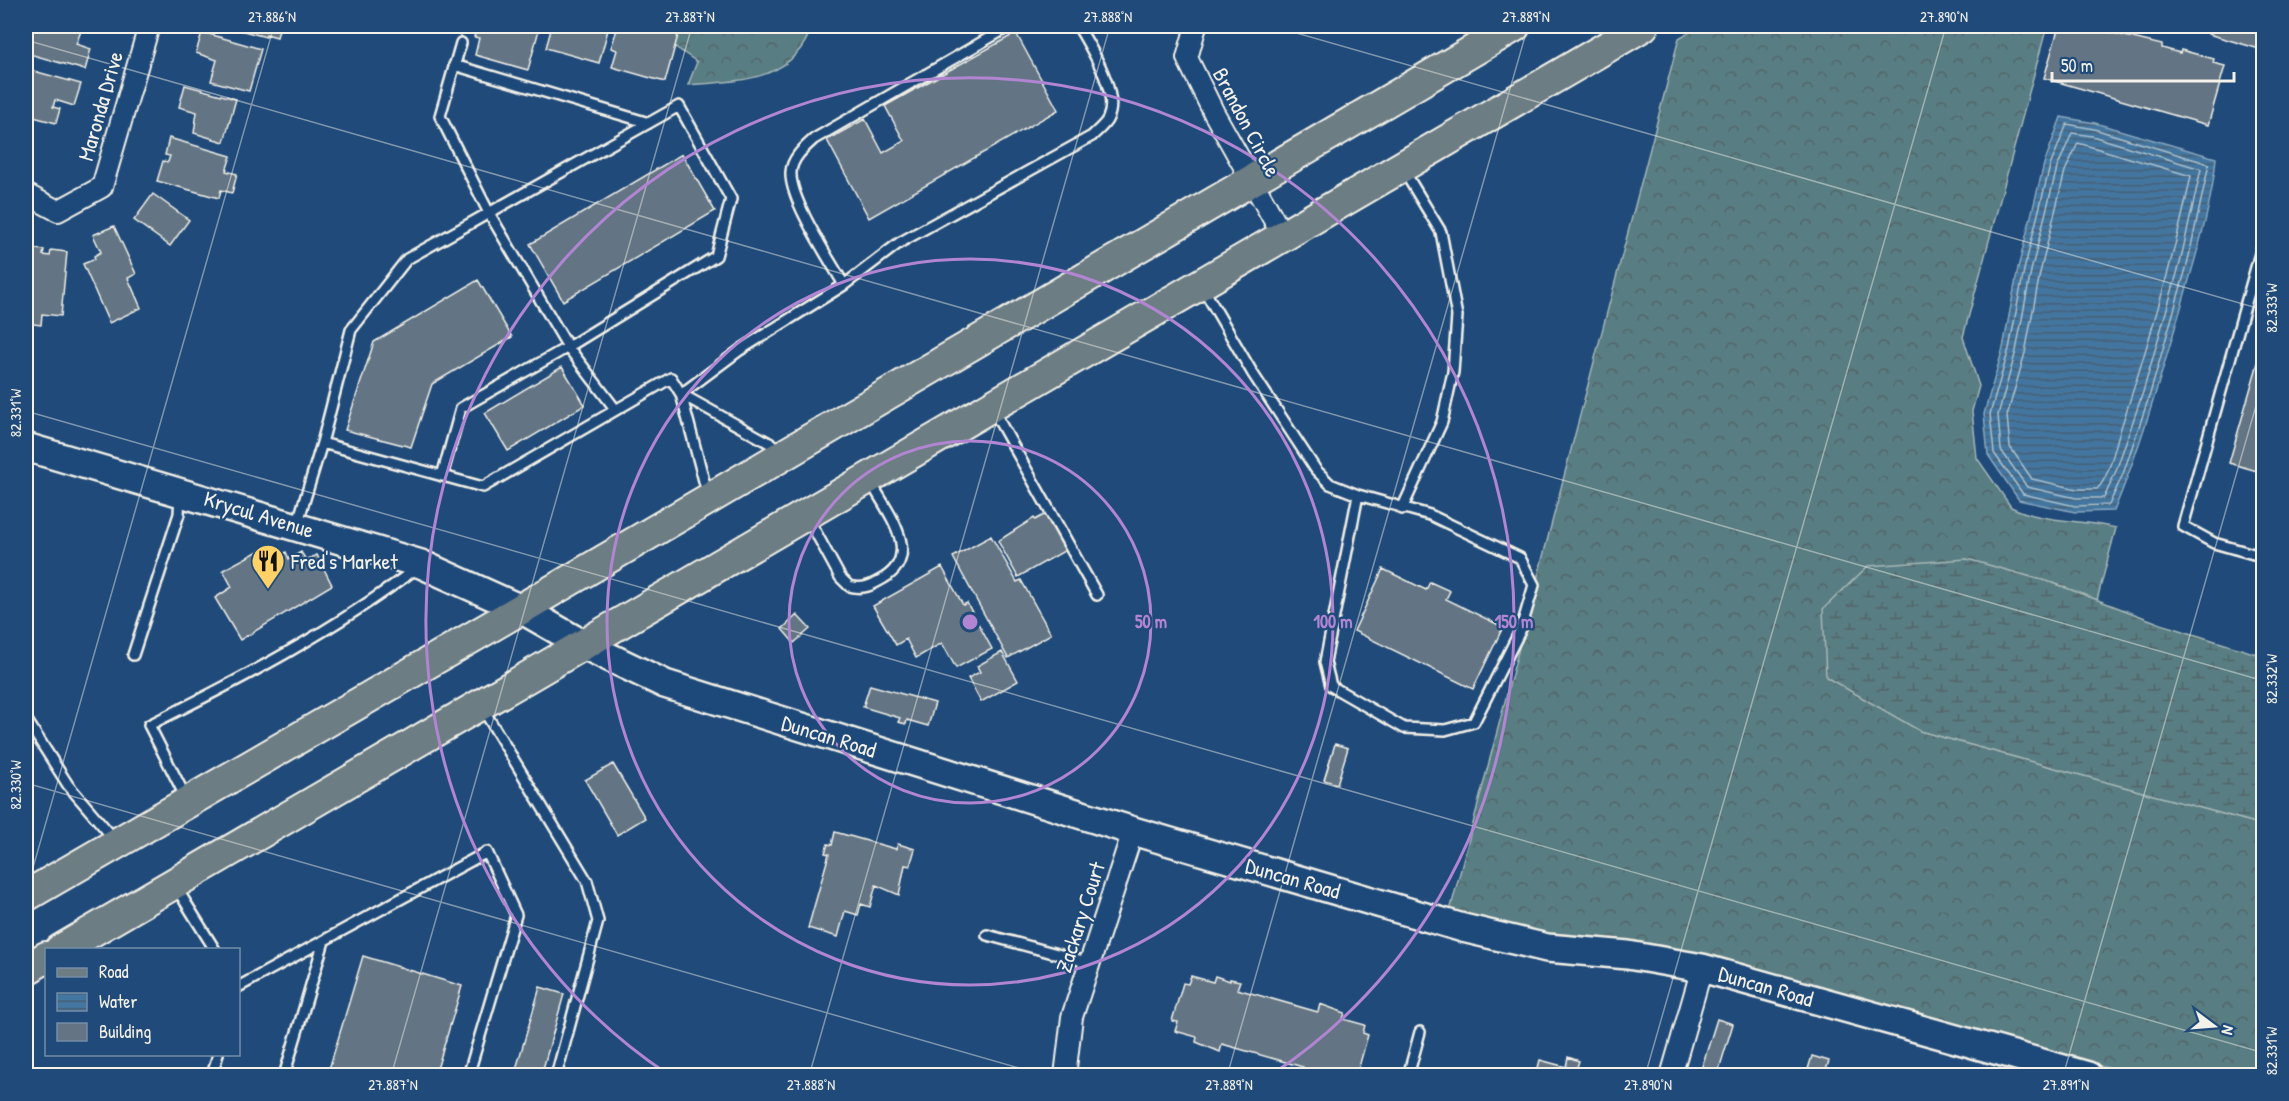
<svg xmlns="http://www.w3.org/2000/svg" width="2289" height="1101" viewBox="0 0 2289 1101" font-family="'Patrick Hand',sans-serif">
	<defs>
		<pattern id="forest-crowns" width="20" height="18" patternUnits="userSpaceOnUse" patternTransform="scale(1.5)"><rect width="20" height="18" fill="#597d83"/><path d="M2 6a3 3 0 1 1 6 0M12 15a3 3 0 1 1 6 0" fill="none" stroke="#526568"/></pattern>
		<pattern id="wetland-marsh" width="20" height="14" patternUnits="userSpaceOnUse" patternTransform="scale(1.5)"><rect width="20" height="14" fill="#597d83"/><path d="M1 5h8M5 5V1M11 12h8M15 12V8" fill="none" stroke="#526568"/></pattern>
		<pattern id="water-rules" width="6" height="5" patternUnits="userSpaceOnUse" patternTransform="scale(1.5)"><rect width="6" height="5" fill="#4376a0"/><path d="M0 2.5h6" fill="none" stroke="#465f73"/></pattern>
	</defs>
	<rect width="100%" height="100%" fill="#1f4a7a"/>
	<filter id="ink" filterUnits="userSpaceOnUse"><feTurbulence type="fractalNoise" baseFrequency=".0167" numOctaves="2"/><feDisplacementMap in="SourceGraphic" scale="12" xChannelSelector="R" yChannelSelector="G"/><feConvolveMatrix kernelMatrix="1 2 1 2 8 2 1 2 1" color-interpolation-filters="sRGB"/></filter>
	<g filter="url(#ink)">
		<!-- forest -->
		<path fill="url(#forest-crowns)" stroke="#a6b7b6" stroke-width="1.5" d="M645 26H812C794 82 739 81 688 85L697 62Z
			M1700 26H2047L1963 337 1979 386 1972 411 1977 458 2011 507C2043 523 2082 519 2116 528L2097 600 2053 583 1920 731 2263 825V1075H2133L1705 957 1548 935 1450 911 1679 38Z"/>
		<!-- wetland -->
		<path fill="url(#wetland-marsh)" stroke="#a6b7b6" stroke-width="1.5" d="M1967 559 2053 583 2161 624 2263 656V825L1920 731 1826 677 1823 609 1868 566Z"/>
		<!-- water -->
		<path fill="url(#water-rules)" stroke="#8aa7bd" stroke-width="1.5" d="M2061 117 2095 123 2216 158C2212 206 2196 255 2183 301 2162 372 2142 443 2114 511L2075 512 2019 500 1988 455 1984 414 2003 348 2018 268 2044 164Z"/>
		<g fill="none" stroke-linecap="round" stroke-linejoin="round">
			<!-- shore -->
			<path stroke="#adc0cb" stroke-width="1.5" d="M2067 124 2094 129 2209 164 2187 265 2150 394 2123 474 2109 505 2075 506 2023 494 1994 453 1990 414 2009 349 2024 270 2050 166Z
				M2072 133 2092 136 2201 169 2180 263 2143 392 2116 471 2104 498H2076L2027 487 2001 450 1998 415 2016 351 2031 271 2057 168Z
				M2078 143 2191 176C2173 263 2147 349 2119 434 2114 450 2109 478 2097 489H2077L2032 479 2010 447 2007 416 2025 353 2040 273 2065 171Z"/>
		</g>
		<!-- building -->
		<path fill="#647484" stroke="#f4f1e8" stroke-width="1.5" d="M31 26H83L76 44 91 49 85 70 26 53V29L30 30Z
			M225 26H280L277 37 266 34V37Z
			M477 26H540L528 70 475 55 479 38 474 37Z
			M552 26H609L599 63 546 48Z
			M623 26H669L680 28 665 82 612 67 617 50 611 48 617 29 622 30Z
			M2059 26H2096L2109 29 2108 32 2162 45V48L2180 53 2181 50 2214 59 2213 63 2225 66 2208 125 2044 78Z
			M2210 26H2264L2263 50 2208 34Z
			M202 32 261 49 249 91 211 81 217 60 196 53Z
			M1016 33 1058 110 869 218 827 140 865 119 883 153 904 141 885 106Z
			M30 70 81 84 74 106 55 100 53 107 60 109 56 123 26 115V84Z
			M185 85 236 99 224 142 194 133 197 112 179 107Z
			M169 138 231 156 226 171 237 174 232 193 221 190 219 198 157 181 163 161 168 162 170 156 165 155Z
			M682 154 715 211 563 301 530 244Z
			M153 194 189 220 170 246 134 220Z
			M114 226 136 274 128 278 141 308 109 323 83 264 95 259 94 256 101 252 93 235Z
			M26 248 44 250 43 255 50 256 51 250 67 252 61 316 42 314 41 325 26 323Z
			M478 280 512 337 432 384 411 447 345 430 374 342Z
			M2264 342V473L2229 463Z
			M562 367 585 405 508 451 485 413Z
			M1046 514 1066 550 1018 577 998 541 1034 518 1035 520Z
			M991 536 1017 582 1021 580 1051 634 1008 658 953 557Z
			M262 549 268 561 286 552 289 559 301 552 306 560 317 555 332 585 240 640 215 598 232 587 223 570Z
			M942 567 963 605 967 603 992 649 956 668 942 643 916 658 906 639 896 645 873 606Z
			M1383 569 1426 590 1430 582 1450 591 1446 599 1503 627 1473 689 1354 631Z
			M797 615 810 629 794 643 782 629Z
			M1002 652 1018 681 981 702 968 678 980 672 977 666Z
			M870 685 935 703 928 726 907 720 906 724 898 722 900 718 863 707Z
			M1335 744 1348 748 1337 784 1324 780Z
			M613 764 645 818 617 835 585 780Z
			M835 832 896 849 898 844 915 849 910 866 905 865 899 895 876 885 870 907 861 904 858 915 845 911 838 937 808 928 829 854 825 853 828 844 832 845Z
			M363 956 462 986 435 1076H327Z
			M1191 976 1213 982 1215 976 1230 981V979L1240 981 1237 989 1318 1012 1320 1004 1345 1013 1343 1019 1365 1025 1363 1033 1368 1035 1357 1074 1303 1076 1301 1075 1303 1067 1222 1044 1220 1052 1196 1042 1197 1037 1175 1031 1178 1022 1172 1021 1183 983 1188 984Z
			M540 987 564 994 541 1076H514Z
			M1717 1019 1733 1024 1717 1076H1699Z
			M1812 1056 1829 1061 1824 1076H1806Z
			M1568 1057 1579 1061 1576 1070 1596 1076H1536L1540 1060 1566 1067Z"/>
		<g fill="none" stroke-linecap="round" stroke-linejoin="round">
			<!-- lane casing -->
			<g stroke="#f4f1e8" stroke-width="14">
				<path id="lane" d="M461 43 440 116 489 213 568 347 616 410
					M454 65 649 123
					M2264 239 2183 526 2214 543 2264 557
					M844 285C830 260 789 199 791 172 792 158 804 148 814 139L1010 26
					M1203 288 1253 374 1316 470 1330 484 1358 495 1430 515 1520 558 1534 585 1521 629 1474 722 1445 730 1404 728 1331 686 1325 662 1358 495
					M993 410 1097 595
					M322 443 351 330 407 259 679 106 731 199 716 256 568 347 461 408 442 476
					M708 496 681 394 782 450
					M1402 509 1442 422 1453 372 1457 316 1441 232 1404 171
					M808 518 840 577 849 586C864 590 872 585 884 578 923 554 887 512 871 482
					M297 525 322 443 483 487 671 378 681 394 740 350 844 285 899 243 1092 136C1097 131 1106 124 1108 118 1120 93 1090 47 1078 26
					M133 655 179 514 180 494
					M483 709 587 881 598 921 556 1076
					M26 719 68 785 115 840
					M186 798 149 725C242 679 335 630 418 567
					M176 887 215 950
					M987 935 1090 963
					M238 987 487 852 516 915 468 1076
					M212 1076 218 1054
					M284 1076 324 941
					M1408 1076 1420 1032"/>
			</g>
			<!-- street casing -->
			<g stroke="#f4f1e8" stroke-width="24">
				<path id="street" d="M1196 26 1187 58 1214 113 1283 236
					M26 194 58 211 102 187 149 26
					M1065 1076 1072 1017 1133 831
					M1671 1076 1702 968"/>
			</g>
			<!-- secondary casing -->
			<g stroke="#f4f1e8" stroke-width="32">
				<path id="secondary" d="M26 447 421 564 521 609 584 645 665 684 1133 831 1463 928 1547 948 1628 955 1702 968 2088 1076"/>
			</g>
			<!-- primary casing -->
			<g stroke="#f4f1e8" stroke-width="34">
				<path id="primary" d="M26 896 521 609 1515 26
					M60 950 1643 26
					M26 970 46 957"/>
			</g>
			<!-- lane -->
			<use href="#lane" stroke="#1f4a7a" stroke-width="9"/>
			<!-- street -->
			<use href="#street" stroke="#1f4a7a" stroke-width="20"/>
			<!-- secondary -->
			<use href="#secondary" stroke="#1f4a7a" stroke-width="27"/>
			<!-- primary -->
			<use href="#primary" stroke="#6d7d84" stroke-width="30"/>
		</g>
	</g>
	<!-- ticks -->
	<path fill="none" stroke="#f4f1e8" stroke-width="1.5" stroke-opacity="0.45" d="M1272 26 2264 310M26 40 2264 681M26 411 2264 1053M26 783 1047 1076M26 892 274 26M391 1076 692 26M809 1076 1110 26M1227 1076 1528 26M1645 1076 1946 26M2063 1076 2264 378"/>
	<!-- distance rings -->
	<g fill="none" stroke="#b185d1" stroke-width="3">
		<circle cx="970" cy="622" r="181"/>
		<circle cx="970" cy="622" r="363"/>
		<path d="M666 1073A544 544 0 1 1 1274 1073"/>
	</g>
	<!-- icons -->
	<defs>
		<g id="restaurant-pin" transform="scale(1.725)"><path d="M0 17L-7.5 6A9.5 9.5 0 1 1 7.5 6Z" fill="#ffd166" stroke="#1f4a7a"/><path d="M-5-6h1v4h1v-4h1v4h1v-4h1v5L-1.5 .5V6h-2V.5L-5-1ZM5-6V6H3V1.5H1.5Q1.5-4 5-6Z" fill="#111"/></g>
	</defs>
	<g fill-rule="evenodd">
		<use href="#restaurant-pin" x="268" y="561"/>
	</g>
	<g text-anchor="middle" stroke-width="4.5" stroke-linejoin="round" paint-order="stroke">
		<!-- street labels -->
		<g font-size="22" fill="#f4f1e8" stroke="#1f4a7a">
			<text transform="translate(100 106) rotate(-74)" y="8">Maronda Drive</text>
			<text transform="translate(1247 122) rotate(62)" y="8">Brandon Circle</text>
			<text transform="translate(259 514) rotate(17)" y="8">Krycul Avenue</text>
			<text transform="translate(829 736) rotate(17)" y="8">Duncan Road</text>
			<text transform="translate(1293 878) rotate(16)" y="8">Duncan Road</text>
			<text transform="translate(1080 917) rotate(-72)" y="8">Zackary Court</text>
			<text transform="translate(1766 986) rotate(16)" y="8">Duncan Road</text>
		</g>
		<!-- poi labels -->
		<g font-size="22" fill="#f4f1e8" stroke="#1f4a7a" text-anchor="start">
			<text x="291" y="569">Fred's Market</text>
		</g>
	</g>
	<circle cx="970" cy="622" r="9" fill="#b185d1" stroke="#1f4a7a" stroke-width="3"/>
	<g font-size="18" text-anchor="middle" font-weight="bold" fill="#b185d1" stroke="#1f4a7a" stroke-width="4.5" stroke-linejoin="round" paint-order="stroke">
		<text x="1151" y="628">50 m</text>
		<text x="1333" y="628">100 m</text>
		<text x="1514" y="628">150 m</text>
	</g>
	<!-- margin -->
	<rect width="2289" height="1101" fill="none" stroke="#1f4a7a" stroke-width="66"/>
	<!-- legend -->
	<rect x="45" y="948" width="195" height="108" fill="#1f4a7a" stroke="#748da6" stroke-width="1.5"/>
	<rect x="57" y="968" width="30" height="9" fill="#6d7d84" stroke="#748da6" stroke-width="1.5"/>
	<text x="99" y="978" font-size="18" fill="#f4f1e8">Road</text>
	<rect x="57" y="993" width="30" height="18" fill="url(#water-rules)" stroke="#748da6" stroke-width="1.5"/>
	<text x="99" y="1008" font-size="18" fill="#f4f1e8">Water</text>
	<rect x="57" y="1023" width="30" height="18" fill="#647484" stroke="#748da6" stroke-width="1.5"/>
	<text x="99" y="1038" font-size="18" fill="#f4f1e8">Building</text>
	<!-- north arrow -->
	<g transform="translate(2214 1026) rotate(106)" stroke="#1f4a7a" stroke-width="4.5" paint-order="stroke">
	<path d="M0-4.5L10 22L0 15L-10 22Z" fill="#f4f1e8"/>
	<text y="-9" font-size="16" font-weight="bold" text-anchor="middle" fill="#f4f1e8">N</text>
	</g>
	<!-- scale -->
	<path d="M2052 72v9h182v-9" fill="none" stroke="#f4f1e8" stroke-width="3"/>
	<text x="2061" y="72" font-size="18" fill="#f4f1e8" stroke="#1f4a7a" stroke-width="4.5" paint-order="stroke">50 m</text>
	<rect x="33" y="33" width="2223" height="1035" fill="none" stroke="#f4f1e8" stroke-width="2"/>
	<g font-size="15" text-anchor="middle" fill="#f4f1e8">
		<text x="272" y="22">27.886°N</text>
		<text x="690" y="22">27.887°N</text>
		<text x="1108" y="22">27.888°N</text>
		<text x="1526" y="22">27.889°N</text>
		<text x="1944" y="22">27.890°N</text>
		<text transform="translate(2272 308) rotate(-90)" y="5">82.333°W</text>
		<text transform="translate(16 413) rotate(-90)" y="5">82.331°W</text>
		<text transform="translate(2272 679) rotate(-90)" y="5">82.332°W</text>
		<text transform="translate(16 785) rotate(-90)" y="5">82.330°W</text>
		<text transform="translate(2272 1051) rotate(-90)" y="5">82.331°W</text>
		<text x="393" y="1090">27.887°N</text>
		<text x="811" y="1090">27.888°N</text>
		<text x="1229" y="1090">27.889°N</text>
		<text x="1648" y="1090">27.890°N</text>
		<text x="2066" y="1090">27.891°N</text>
	</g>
</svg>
